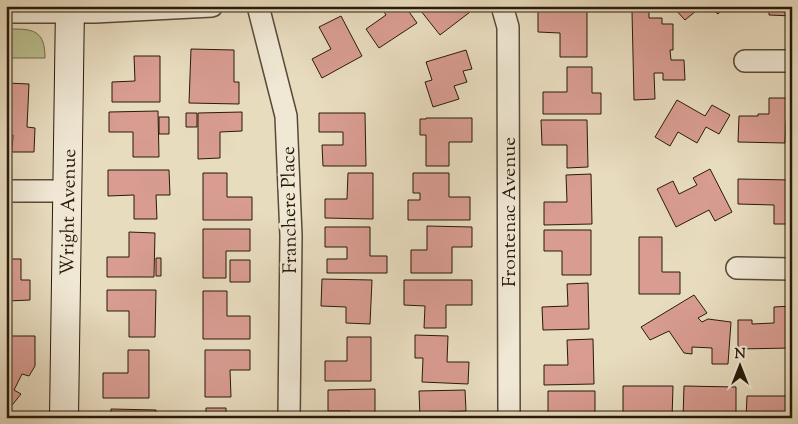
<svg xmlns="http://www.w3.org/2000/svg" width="798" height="424" viewBox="0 0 798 424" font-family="'Sorts Mill Goudy',serif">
	<rect width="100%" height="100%" fill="#e8dcbf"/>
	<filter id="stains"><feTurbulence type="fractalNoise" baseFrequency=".004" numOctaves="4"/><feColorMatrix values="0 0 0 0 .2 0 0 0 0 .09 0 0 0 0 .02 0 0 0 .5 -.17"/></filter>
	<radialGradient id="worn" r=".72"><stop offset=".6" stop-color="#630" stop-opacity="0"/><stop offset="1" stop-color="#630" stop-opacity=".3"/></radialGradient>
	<!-- green -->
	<path fill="#babf8f" stroke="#726c4c" d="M6 29C31 29 45 28 45 58H6Z"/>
	<!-- building -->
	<path fill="#d89c91" stroke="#291a0a" d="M380 6H405L417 23 379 48 366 29 386 15Z
		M417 6H466L470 12 440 35Z
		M672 6H702L685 20Z
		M708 6H725L718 14Z
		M769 6H792V16L769 15Z
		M538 11H587V57H560V33L538 32Z
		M632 11H649V18H662V24H673V50H670L671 60H684L685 80H663V73H654L655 99 634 100Z
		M341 16 362 56 322 78 312 59 331 49 319 27Z
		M191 49 234 50V82H239V104L189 103Z
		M466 50 472 69 463 71 467 82 454 86 459 99 433 107 425 82 432 80 426 62Z
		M134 56H160V102H112V82L135 81Z
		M567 67H592V93H601V114H543V92H567Z
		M6 83 29 84 27 127 35 128 34 152H12L13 135H6Z
		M769 98H791L790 121H786L785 143 738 142 739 116H758V114H769Z
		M677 100 705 116 712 105 730 115 719 134 706 127 697 143 678 132 670 146 655 137Z
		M158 111 159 157H133V132H109V112Z
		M242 112V131L220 132V158L198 159V113Z
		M186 113H197V127H186Z
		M319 113H365L366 166H323L322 145H343V132H319Z
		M159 117H169V134H159Z
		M426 118H472V142H449V166H426V135H420V119H426Z
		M541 120H587L588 167 567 168V145H542Z
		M710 169 732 212 715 221 709 210 676 227 657 189 673 181 679 194 697 185 693 178Z
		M108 170H169L170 195H156L157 219H134V195L108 196Z
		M203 173H227V197H252V220H203Z
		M348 173H373V219L325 218V199H347Z
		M413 173H449V197H470V220H408V200H420V193H413Z
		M591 174 592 224 544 225V202H567L566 175Z
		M738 179 792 180V224H774V205L738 204Z
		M427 226 472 227V247H452V273H411V250H427Z
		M325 227H370V256H387V273H327V259H347V247H325Z
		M203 229H250V251H226V278H203Z
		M544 230H591V275H562V251H544Z
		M129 232 155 233 154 277H107V257H129Z
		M6 233H11V259H21V280H30V300L7 301 6 307Z
		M639 237H662V272H680V294H639Z
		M156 258H161V276H156Z
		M230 260H250V282H230Z
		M322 279 372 280 370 324 346 323V307L321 306Z
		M404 280H472V305H446V328H424L425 306 404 305Z
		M588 283 589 329 543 330 542 307 568 306 567 284Z
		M107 290H156L155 337H129V311H107Z
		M203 291H227V316H250V339H203Z
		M694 295 707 313 698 318 702 322 708 319 731 322 728 364H712V348L692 347V354L684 353 669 331 650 340 641 327Z
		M792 306V348L738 349V320H752V324L774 323V307Z
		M415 335 448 336 447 362H469L468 384 422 382 423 358H415Z
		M6 336H35V366L29 376 22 374 14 390 21 394 9 409 6 407Z
		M347 337H371V381H325V361H347Z
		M593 339 594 384 544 385V365H568L567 340Z
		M128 350H149V398H103V373H128Z
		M205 350H250V370H230L231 397H205Z
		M623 386H673L672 418H623Z
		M684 386 736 387V418H683Z
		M375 389V418H350V411H328V390Z
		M465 390 466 411 449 412V418H420L419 391Z
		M548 391H595V418H571V413H548Z
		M747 396H792V418H746Z
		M206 408H226V418H206Z
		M111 409 156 410V418H111Z"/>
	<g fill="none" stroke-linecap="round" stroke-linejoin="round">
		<!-- street casing -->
		<g stroke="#594a37" stroke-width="24">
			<path id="street" d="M258 6 286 116 291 236 289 418
				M502 6 508 27 509 418
				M6 12H95L212 6
				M745 61H792
				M6 191H67
				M737 268 792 269"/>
		</g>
		<!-- secondary casing -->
		<g stroke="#291a0a" stroke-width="30">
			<path id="secondary" d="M64 418 70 6"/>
		</g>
		<!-- street -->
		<use href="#street" stroke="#f0e8d5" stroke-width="21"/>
		<!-- secondary -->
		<use href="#secondary" stroke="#f0e8d5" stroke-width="28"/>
	</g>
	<g text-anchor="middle" stroke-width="5" stroke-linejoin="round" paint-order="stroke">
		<!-- street labels -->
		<g font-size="19" fill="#291a0a" stroke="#f0e8d5">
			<text transform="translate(288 210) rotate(-91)" y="7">Franchere Place</text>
			<text transform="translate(67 212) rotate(-89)" y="7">Wright Avenue</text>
			<text transform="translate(508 212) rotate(-90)" y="7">Frontenac Avenue</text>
		</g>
	</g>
	<!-- margin -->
	<rect width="798" height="424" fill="none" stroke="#e8dcbf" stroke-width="25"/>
	<rect x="8" y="8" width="783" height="409" fill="none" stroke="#291a0a" stroke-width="2.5"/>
	<rect x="12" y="12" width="773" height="399" fill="none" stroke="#291a0a"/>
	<!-- north arrow -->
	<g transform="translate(740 366)" stroke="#f0e8d5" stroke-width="4" paint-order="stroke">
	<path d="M0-4L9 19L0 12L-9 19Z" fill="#291a0a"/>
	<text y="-8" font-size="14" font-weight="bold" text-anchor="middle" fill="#291a0a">N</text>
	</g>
	<rect width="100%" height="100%" filter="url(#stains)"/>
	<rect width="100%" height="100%" fill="url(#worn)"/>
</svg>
